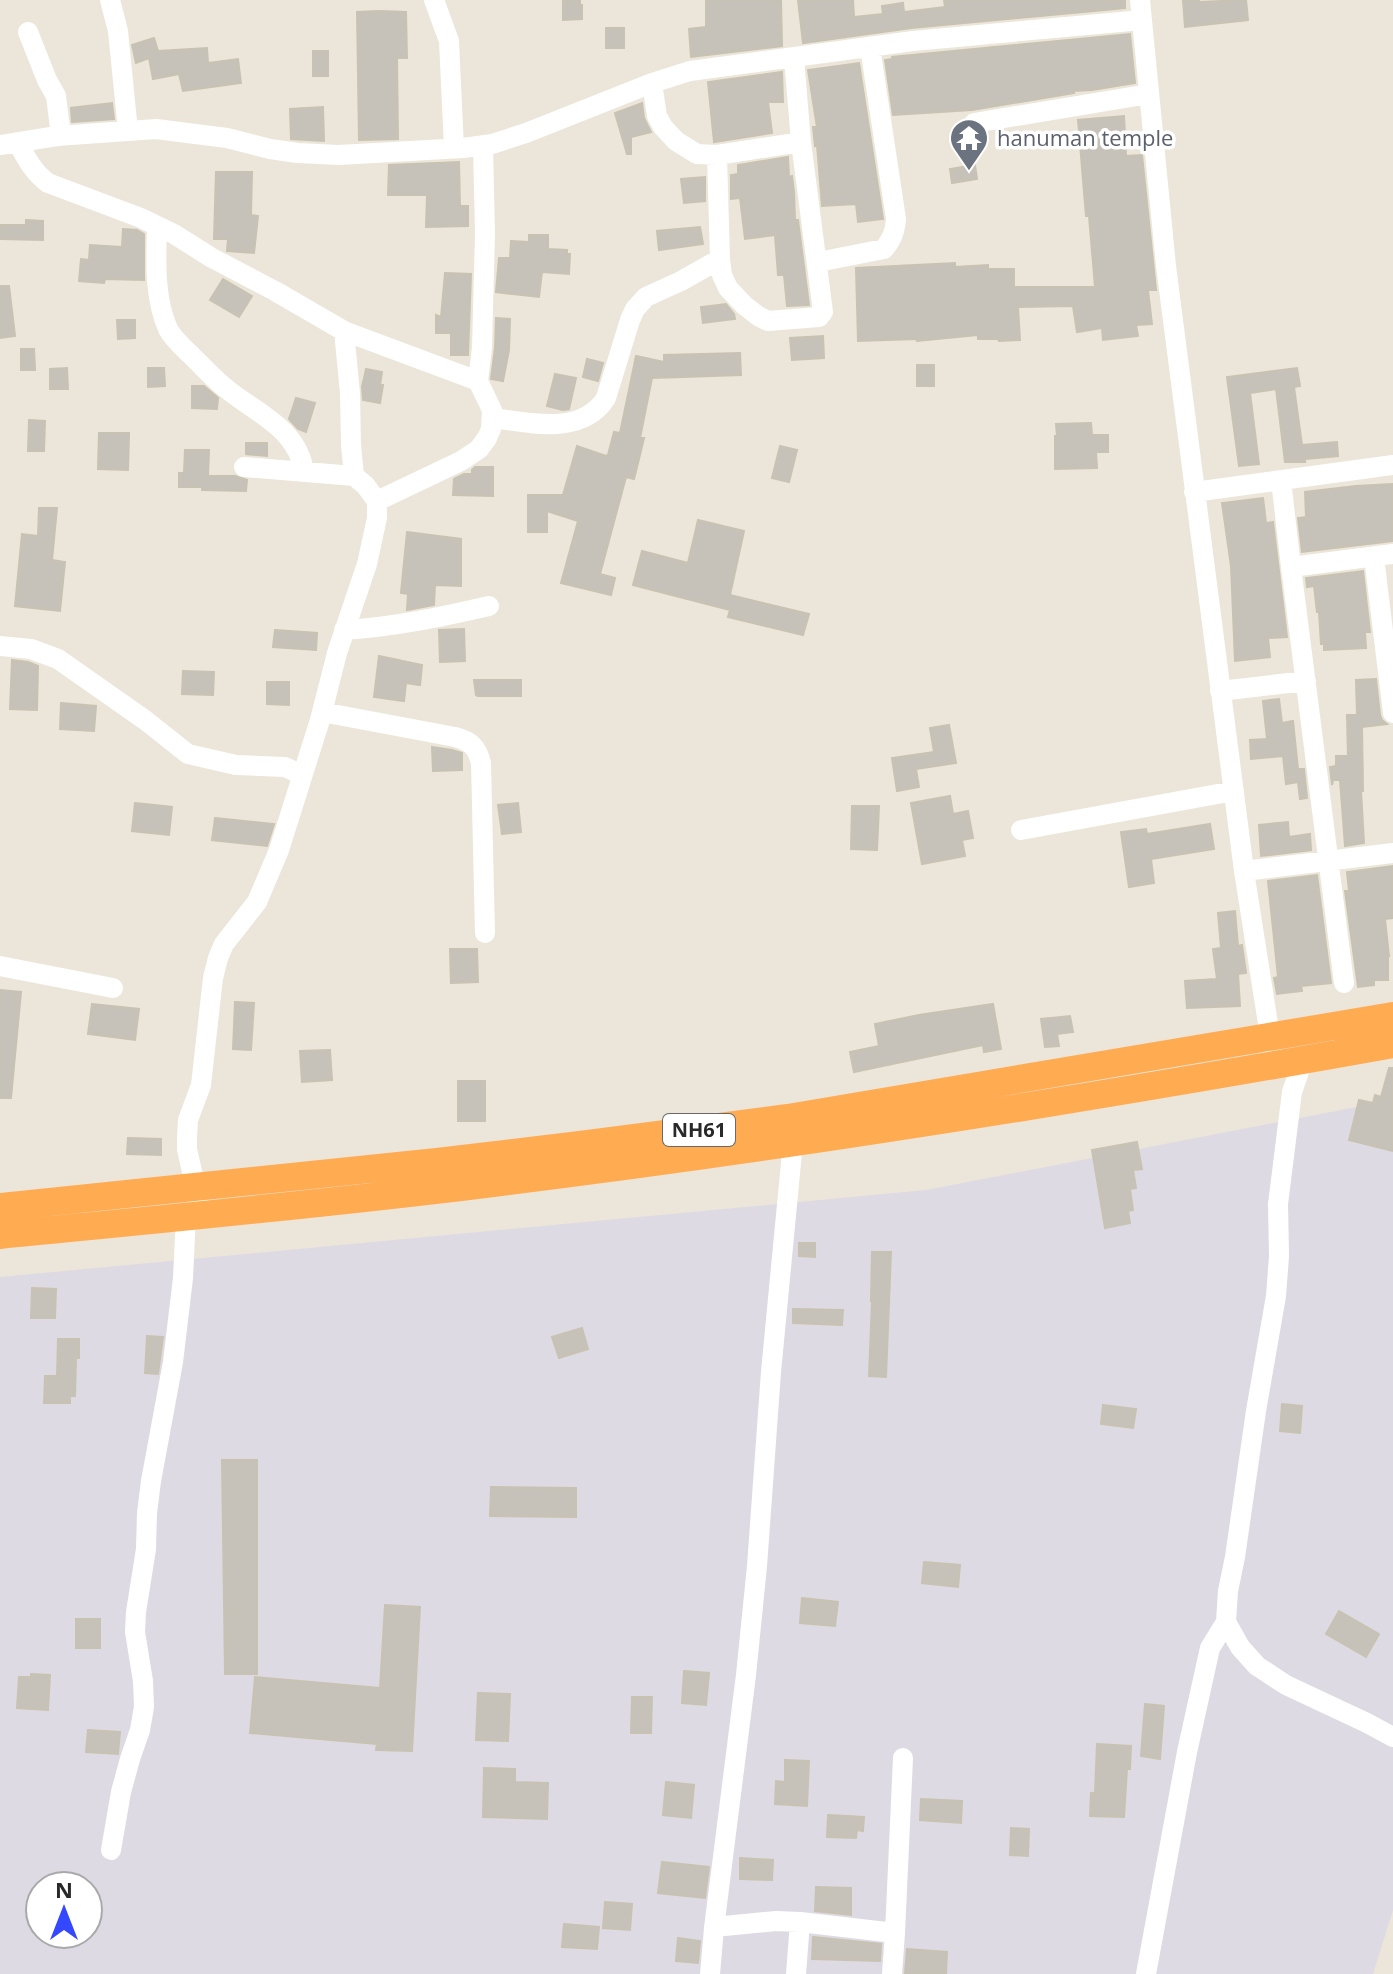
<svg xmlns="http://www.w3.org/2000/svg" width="1393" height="1974" viewBox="0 0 1393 1974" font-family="'Open Sans',sans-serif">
	<rect width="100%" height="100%" fill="#ece5d9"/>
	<!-- industrial -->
	<path fill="#dedae4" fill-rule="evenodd" d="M1393 1100V1910L1373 1974H0V1277L926 1190ZM40 1886H88V1934H40Z"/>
	<!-- building -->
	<path fill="#c7c2b9" stroke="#c8c2b2" stroke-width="2" d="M563 0H580V5H582V19L563 20Z
		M706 0H781L782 46 691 57 689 29 706 27Z
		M798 0H853L854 17 883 14 882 6 903 3 904 12 945 7 944 0H1125V8L911 28 803 43Z
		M1183 0H1199V2L1246 0 1248 20 1185 27Z
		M379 11 406 12 407 58H397L398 139 359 140 357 12Z
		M606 28H624V48H606Z
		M1130 34 1135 83 1092 90 1073 91 1074 93 972 110 893 115 885 60 892 59V57Z
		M154 38 158 51 207 48 208 63 238 59 241 83 183 91 179 74 153 79 149 58 136 63 132 45Z
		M313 51H328V76H313Z
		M859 63 883 219 858 222 856 204 822 206 817 145 815 146 813 127H817L808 70Z
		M782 72 783 102H768L772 133 714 142 708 82Z
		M112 103 114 119 72 122 71 108Z
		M642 103 644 118 651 132 631 137V154H627L615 113Z
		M323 107 324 141 291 139 290 109Z
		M1124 116 1126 156 1142 155 1156 290H1148L1152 324 1136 325 1138 336 1103 340 1102 328 1077 332 1073 306 1018 307 1020 340 999 341 998 339H978V335L917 341V339L858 341 856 268 955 263V267L988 265V269H1014V287H1095L1089 216H1086L1078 120Z
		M788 157 789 177 792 176 794 192 795 220H798L809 305 787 306 784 275H778L775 235 745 239 740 198 731 199V175L738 174V165Z
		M459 162 460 206H468V226L426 227 427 195H388L389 165Z
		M975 165 977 179 952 183 950 169Z
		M216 172H252L251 215 258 216 254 253 227 251 228 239H214Z
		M705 177V201L684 203 681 179Z
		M26 220 43 221V240L0 239V225H26Z
		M700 227 703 244 659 250 657 231Z
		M123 229 137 230 144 234V280L105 279 104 283 79 281 81 259 89 260 90 245 122 247Z
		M529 235H548V249L567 250V254H570L569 274 542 272 539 297 496 292 499 258H510L511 241 529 242Z
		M445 273 471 274 468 355H451V333H436V315L441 317Z
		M223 279 252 296 239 317 210 300Z
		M0 286H9L15 336 0 338Z
		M726 304 734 314 735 319 703 323 701 307Z
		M496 318 510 319 509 350 503 381 491 379 495 348Z
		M117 320H135V338L118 339Z
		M823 336 824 358 792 360 790 338Z
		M21 349H34L35 370H21Z
		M740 353 741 375 652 378 640 438H644L639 459 634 479 626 477 600 574 615 578 611 595 561 583 578 521 547 511V532H528V495H563L577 446 606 456 608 455 614 432 620 433 636 356 664 362V355Z
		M587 359 603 363 598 381 583 377Z
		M917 365H934V386H917Z
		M67 368 68 389H50V369Z
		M148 368H164L165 386 148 387Z
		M1297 368 1300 386 1294 387 1302 445 1337 442 1338 456 1305 459V462H1285L1276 389 1250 393 1259 464 1239 466 1227 377Z
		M366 369 382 372 380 385H383L380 403 363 400 362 387Z
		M555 374 576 378 569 409 563 410 547 406Z
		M192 386H204L218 398 217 409 192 408Z
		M296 398 315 403 306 432 298 429 289 419Z
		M29 420 45 421 44 451H28Z
		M1091 423 1092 435H1108V452H1096L1097 468 1055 469V436H1057L1056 424Z
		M99 433H129L128 470 98 469Z
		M246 443H267V456L246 454Z
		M780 446 797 450 789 482 772 478Z
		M185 450H209L208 476H235L247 480 246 491 202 490V487H179V473H184Z
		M475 467H493V496L453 495 454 479 464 474H472V470Z
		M1393 484V541L1302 552 1298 518 1306 517 1305 492 1356 486Z
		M1263 498 1266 523 1273 522 1287 637 1268 638 1270 657 1235 661 1231 566 1222 503Z
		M39 508H57L52 560 65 562 60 611 15 606 22 534 38 536Z
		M698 520 744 531 730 595 809 614 803 635 728 617 730 610 633 585 642 551 688 563Z
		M407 532 461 539V586L435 585 434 605 407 610 408 594 401 593Z
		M1363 571 1370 632H1365L1366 648 1324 650V644H1321L1319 612H1317L1314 586 1307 587 1306 578Z
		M464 629 465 661 440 662 439 630Z
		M275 630 317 633 316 650 273 647Z
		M379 656 422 665 420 685 406 683 404 701 374 697Z
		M12 660 28 662 38 666 37 710 10 709Z
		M183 671 214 672 213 695 182 694Z
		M1376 679 1380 715 1382 720 1387 724 1362 727 1363 791H1361L1364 843 1345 846 1340 780H1333L1332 785 1330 767 1336 766V756H1348L1347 715H1357L1356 680Z
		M474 680H521V696H478L476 695Z
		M267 682H289V705L267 704Z
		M1279 699 1282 723 1293 721 1298 769H1304L1307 798 1300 799 1298 782 1286 784 1283 756 1251 759 1250 740 1267 739 1263 701Z
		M61 703 96 706 94 731 60 729Z
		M949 725 956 763 916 769 919 787 897 791 892 758 934 752 930 728Z
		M432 747 452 750 462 753V770L433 771Z
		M950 796 953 814 968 811 973 838 962 840 965 856 922 864 911 803Z
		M135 803 172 807 169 835 132 831Z
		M518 803 521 832 502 834 498 805Z
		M852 806H879L877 850 851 849Z
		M215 818 274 824 267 846 212 840Z
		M1288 822 1289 837 1310 834 1311 850 1261 856 1259 825Z
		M1210 824 1214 849 1151 859 1154 883 1129 887 1121 832 1146 829 1147 834Z
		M1393 866V918L1385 919 1389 956H1388V980H1374V985L1358 987 1345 891H1349L1347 872Z
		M1317 875 1331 983 1301 986 1302 991 1277 994 1274 978 1278 977 1268 881Z
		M1235 911 1238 946 1242 945 1246 973 1238 974 1240 1006 1187 1008 1185 981 1217 979 1213 949 1221 948 1218 913Z
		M450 949H477L478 982 451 983Z
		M0 990 21 992 11 1098H0Z
		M235 1002 254 1003 251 1050 233 1049Z
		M92 1004 139 1009 135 1040 88 1034Z
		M993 1004 1001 1049 984 1052 983 1045 854 1072 850 1052 879 1046 875 1024 919 1015Z
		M1070 1016 1073 1032 1057 1034 1059 1046 1045 1047 1041 1019Z
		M330 1050 332 1080 302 1082 300 1051Z
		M1389 1068H1393V1151L1349 1140 1359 1100 1373 1103 1375 1095 1381 1097Z
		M458 1081H485V1121H458Z
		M128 1138 161 1139V1155L127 1154Z
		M1137 1142 1142 1169 1133 1170 1136 1188 1130 1189 1133 1210 1128 1211 1130 1223 1105 1228 1092 1150Z
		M799 1243H815V1257L799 1256Z
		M872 1252H891L886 1377 869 1376 872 1301H871Z
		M32 1288 56 1289 55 1318H31Z
		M793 1309 843 1310 842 1325 793 1323Z
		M582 1328 588 1349 559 1358 552 1337Z
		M147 1336 163 1337 158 1374 145 1373Z
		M58 1339H79V1358H76L75 1396H70V1403H44L45 1376H57Z
		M1282 1404 1302 1406 1300 1433 1280 1431Z
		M1103 1405 1136 1409 1133 1428 1101 1424Z
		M222 1460H257V1674H225Z
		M491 1487 576 1488V1517L490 1516Z
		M924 1562 960 1565 958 1587 922 1583Z
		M802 1598 838 1602 835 1626 800 1623Z
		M385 1605 420 1607 412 1751 376 1750 377 1744 250 1733 255 1677 380 1688Z
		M1339 1611 1379 1634 1366 1657 1326 1634Z
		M76 1619H100V1648H76Z
		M684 1671 709 1673 706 1705 682 1703Z
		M31 1674 50 1675 48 1710 17 1708 19 1677H31Z
		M478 1693 510 1694 508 1741 476 1740Z
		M632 1697H652L651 1733H631Z
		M1145 1704 1164 1706 1160 1759 1141 1756Z
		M88 1730 120 1732 118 1754 86 1752Z
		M1097 1744 1131 1746 1130 1769H1127L1124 1817 1090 1816 1091 1793H1095Z
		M785 1760 809 1761 807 1806 775 1804 776 1781 785 1782Z
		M484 1768 515 1769V1782L548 1783 547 1819 483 1817Z
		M666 1782 694 1785 691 1818 663 1815Z
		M921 1799 962 1801 961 1823 920 1820Z
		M828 1815 864 1817 863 1831 857 1830 856 1838 827 1837Z
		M1011 1828 1029 1829 1028 1856 1010 1855Z
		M740 1858 773 1860 772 1880 740 1879Z
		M662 1862 709 1867 705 1898 658 1893Z
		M816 1887 851 1888V1915L815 1911Z
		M605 1902 632 1904 630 1930 603 1928Z
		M564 1924 599 1927 597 1949 562 1947Z
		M813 1937 881 1944 880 1961 812 1959Z
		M678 1938 700 1941 698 1963 676 1961Z
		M907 1949 947 1952 946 1974H905Z"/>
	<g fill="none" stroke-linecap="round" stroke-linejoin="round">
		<!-- minor -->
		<path stroke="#fff" stroke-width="20" d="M110 0 118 31 128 131
			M434 0 449 41 454 148
			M1140 0 1166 266 1244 871 1272 1049
			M28 32 47 80 56 96 61 136
			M652 83 657 116 663 127 676 141 697 154 717 155 801 142
			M974 123 1149 94
			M18 143C26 158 34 173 48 183L141 218 174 234 212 258 275 291 344 331 478 381
			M0 145 57 136 156 129 227 138 270 149 298 153 339 155 463 148 492 144 526 133 652 83 690 71 913 41 1142 20
			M717 155 720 259 722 275 728 288 744 305 758 316 768 321 819 317 823 312 801 142 794 58
			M157 226C156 259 154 298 168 329 173 339 184 348 192 356 202 366 212 377 223 386 253 412 298 427 304 472
			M818 262 884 249C892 239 895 232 896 219L870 47
			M344 331 350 393 351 445 354 476
			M493 418C530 423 582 436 606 398L630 320 635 309 646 297 681 281 720 259
			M1281 480 1291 567 1393 554
			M1194 492 1393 465
			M377 501 461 461 479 449 487 438 491 429 492 410 478 381 482 348 485 234 483 145
			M1374 557 1393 713
			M1291 567 1344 983
			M344 630C394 627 441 617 489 606
			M0 646 31 649 58 659 145 720 188 754 236 765 285 767 302 775
			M1220 691 1306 681
			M322 712 455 737C471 741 477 747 481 763L485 933
			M1021 830 1234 791
			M1244 871 1393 853
			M0 966 113 988
			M1303 1060 1292 1092 1278 1204 1279 1256 1276 1296 1256 1411 1235 1557 1228 1591 1226 1622 1240 1647 1257 1666 1286 1685 1367 1723 1393 1737
			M198 1199 187 1149V1137L188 1120 201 1085 213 978 218 958 224 944 257 902 279 850 320 720 337 653 367 564 377 518V501L365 485 354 476 244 467
			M111 1850 121 1792 130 1759 140 1730 144 1707 143 1681 135 1632 136 1612 146 1549 147 1513 151 1481 173 1362 183 1278 186 1216
			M714 1927 776 1921 800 1922 895 1933 892 1974
			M895 1933 903 1758
			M710 1974 714 1928 746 1675 757 1566 771 1372 793 1142
			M796 1974 800 1922
			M1146 1974 1187 1752 1210 1648 1226 1622"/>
		<!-- highway -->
		<path stroke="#ffab51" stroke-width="28" d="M0 1207 437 1162 588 1144 788 1118 1393 1016
			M0 1235C162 1219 324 1204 485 1184 788 1147 1092 1098 1393 1044"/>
	</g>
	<!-- icons -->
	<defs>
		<g id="temple-pin" transform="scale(2)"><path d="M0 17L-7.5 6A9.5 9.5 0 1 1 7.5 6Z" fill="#6b7280" stroke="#fff"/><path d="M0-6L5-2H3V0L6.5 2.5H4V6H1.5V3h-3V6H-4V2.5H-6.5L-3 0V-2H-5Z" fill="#fff"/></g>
	</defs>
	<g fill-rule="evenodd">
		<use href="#temple-pin" x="969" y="138"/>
	</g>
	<g text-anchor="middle" stroke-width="7" stroke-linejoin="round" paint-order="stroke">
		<!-- shield labels -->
		<rect fill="#fff" stroke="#696969" stroke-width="2" x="663" y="1114" width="72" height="32" rx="6"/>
		<g font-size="20" font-weight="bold" fill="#292929">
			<text x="699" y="1137">NH61</text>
		</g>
		<!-- worship labels -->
		<g font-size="22" fill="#5b616d" stroke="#fff" text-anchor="start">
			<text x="997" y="146">hanuman temple</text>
		</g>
	</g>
	<!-- north arrow -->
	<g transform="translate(64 1910)"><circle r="38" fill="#ffffff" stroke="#a9a9a9" stroke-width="2"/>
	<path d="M0-6L14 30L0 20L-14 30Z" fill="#3348ff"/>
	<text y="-12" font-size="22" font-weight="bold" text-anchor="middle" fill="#292929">N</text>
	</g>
</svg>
